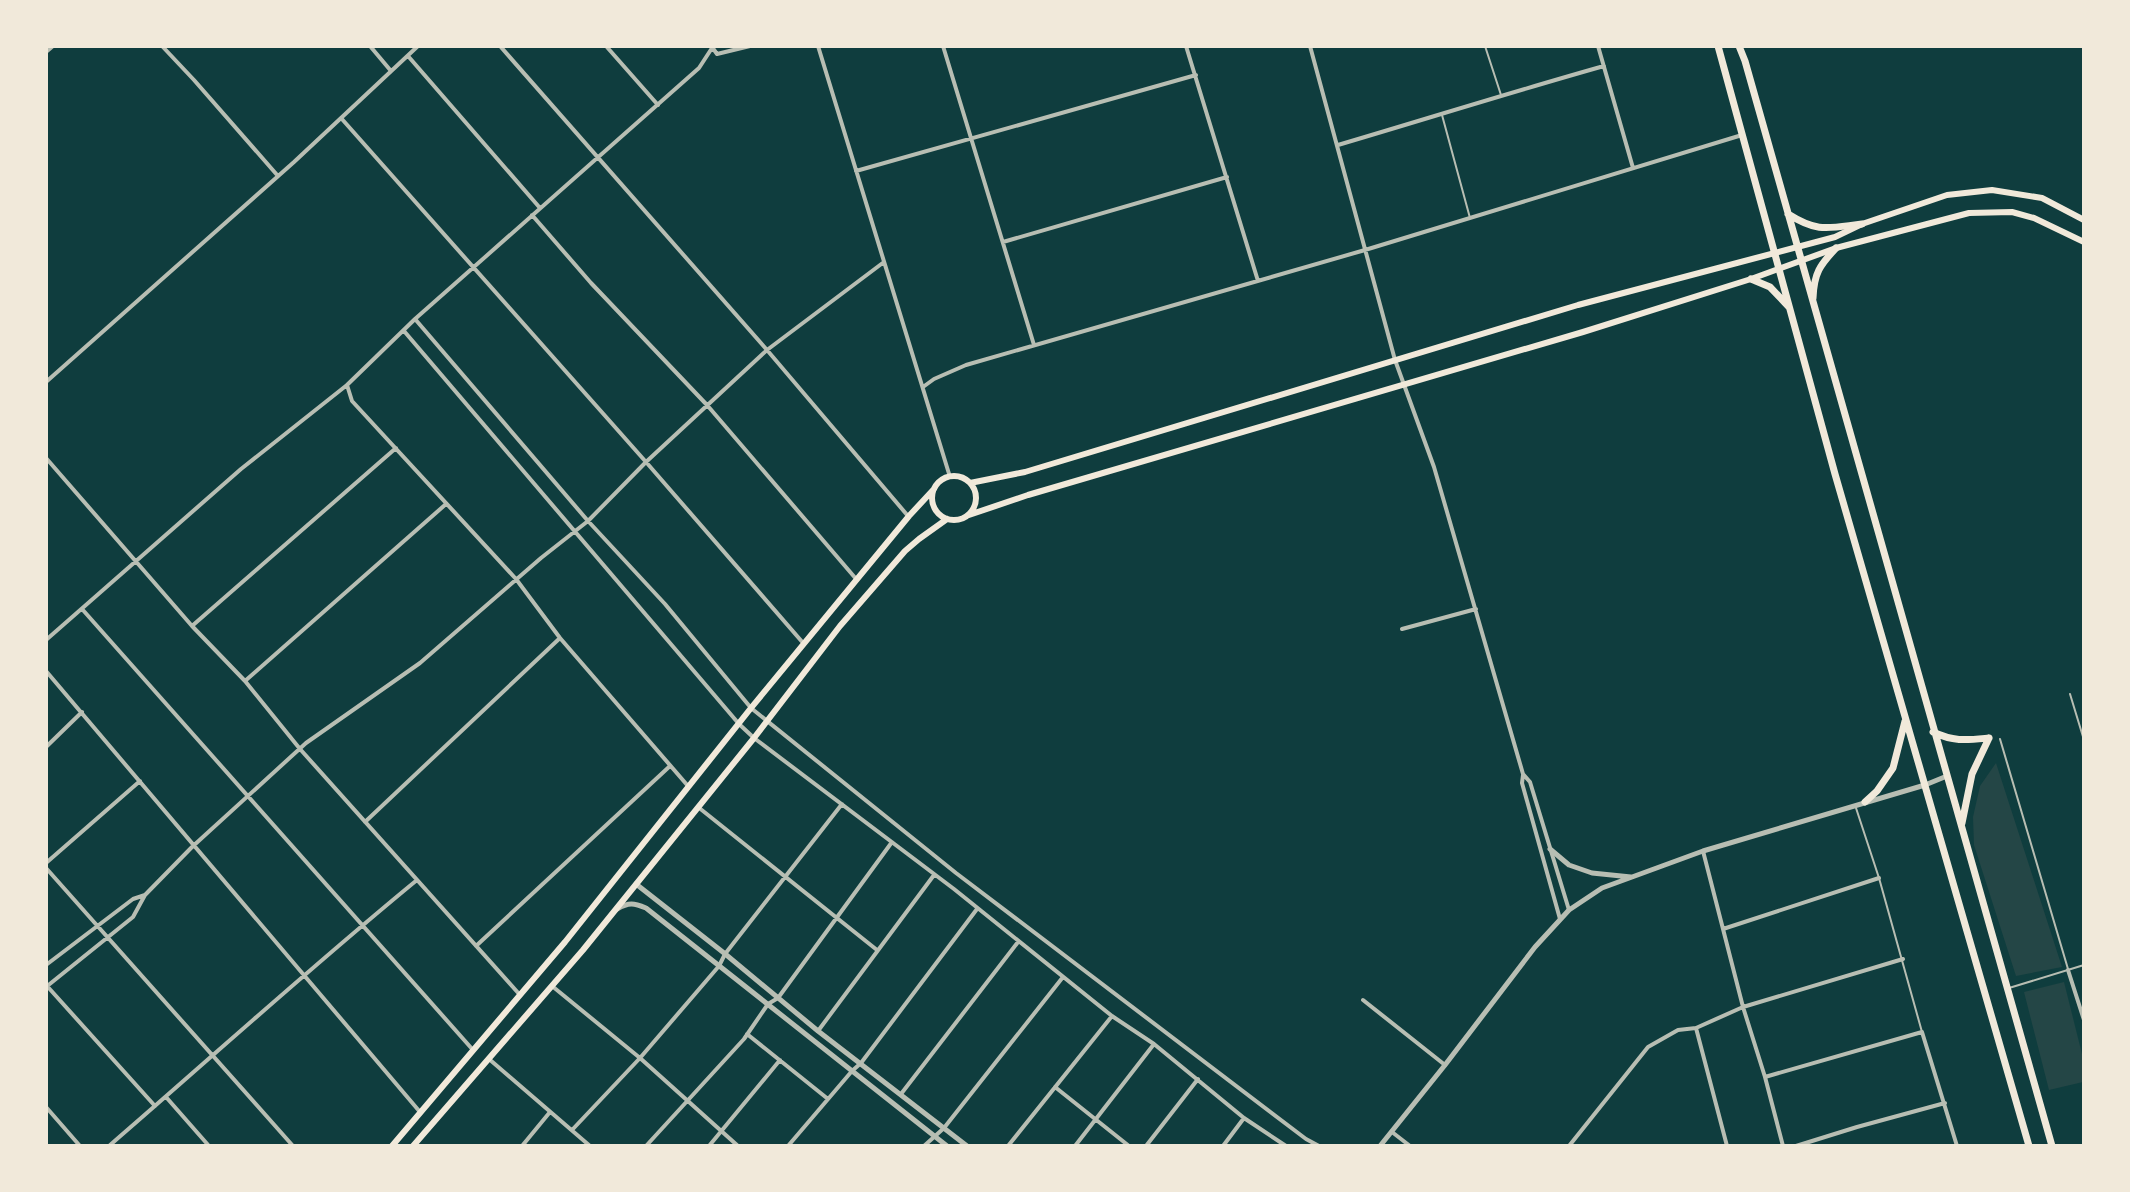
<svg xmlns="http://www.w3.org/2000/svg" width="2130" height="1192" viewBox="0 0 2130 1192" font-family="Lato,sans-serif">
	<rect width="100%" height="100%" fill="#0f3d3e"/>
	<!-- green -->
	<path fill="#244646" d="M1996 763 2062 967 2016 976 1974 845 1973 817 1980 786Z
		M2064 982 2083 1058V1082L2049 1090 2024 992Z"/>
	<g fill="none" stroke-linecap="round" stroke-linejoin="round">
		<!-- service -->
		<path stroke="#b8beb3" stroke-width="2" d="M1485 46 1501 95
			M1442 115 1470 218
			M2070 694 2084 740
			M2000 739 2068 969
			M1856 808 1879 878 1922 1032
			M2009 988 2084 965"/>
		<!-- minor -->
		<path stroke="#b8beb3" stroke-width="4" d="M162 46 194 80 278 176
			M370 46 391 71
			M500 46 767 350 908 516
			M606 46 658 105
			M818 46 950 477
			M943 46 1034 345
			M1186 46 1258 281
			M1310 46 1395 360 1434 467 1523 774 1530 782 1569 910
			M1598 46 1633 168
			M712 47 717 54 750 46
			M46 52 53 46
			M408 56 540 208
			M341 118 646 462 804 644
			M1338 145C1426 119 1515 91 1604 66
			M856 171 1196 75
			M532 215 591 283 707 405 857 580
			M1003 242 1227 177
			M415 319 588 521 665 604 751 708 956 873 1306 1139 1319 1146
			M404 331 739 724 754 738 954 889 1112 1016 1154 1044 1244 1118 1286 1146
			M46 382 294 162 418 46
			M923 387 934 379 966 365 1365 250 1742 135
			M46 458 192 626 245 681 300 749 520 995
			M82 609 473 1050
			M192 626 396 448
			M1402 629 1476 609
			M46 640 241 469 347 385
			M46 671 420 1112
			M245 681 446 504
			M46 747 82 712
			M1523 775 1522 783 1560 919
			M688 786 560 638 516 579 352 401 347 385 415 319 699 68 712 48
			M698 807 877 950
			M365 822 560 638
			M1703 851 1743 1007 1765 1077 1783 1146
			M46 863 140 781
			M46 868 293 1146
			M1723 929 1879 878
			M476 946 670 766
			M46 965 133 899 145 895
			M2068 970 2084 1020
			M47 986 155 1106
			M552 986 640 1058 738 1146
			M46 987 133 917 145 895 192 847 306 743 420 663 541 558 588 521 646 462 767 350 884 262
			M1363 1000 1445 1065
			M1696 1028 1727 1146
			M818 1031 934 875
			M747 1034 828 1099
			M489 1059 590 1146
			M1765 1077 1922 1032 1957 1146
			M1055 1087 1129 1146
			M901 1094 1018 942
			M166 1097 209 1146
			M46 1107 80 1146
			M572 1130 640 1058 719 966 725 954 842 804
			M1392 1132 1410 1146
			M109 1146C212 1057 312 966 417 880
			M522 1146 550 1112
			M646 1146 744 1039 768 1004 778 998 892 842
			M709 1146 780 1060
			M788 1146 852 1071 861 1063 977 909
			M924 1146 944 1128 1063 977
			M1008 1146 1112 1016
			M1075 1146 1154 1044
			M1146 1146 1198 1079
			M1223 1146 1244 1118
			M1569 1146 1648 1047 1678 1030 1696 1028 1743 1007 1903 959
			M1796 1146 1857 1127 1945 1103"/>
		<!-- tertiary -->
		<path stroke="#b8beb3" stroke-width="5" d="M1550 849 1569 865 1592 873 1631 877
			M636 884 724 953 818 1031 967 1146
			M617 909C629 902 634 903 646 908L947 1146
			M1380 1146 1445 1065 1535 947 1569 910 1602 888 1703 851 1925 785 1947 776"/>
		<!-- secondary -->
		<path stroke="#f1e9da" stroke-width="6" d="M932 498a22 22 0 1 1 44 0a22 22 0 1 1-44 0Z
			M970 483 1025 472 1578 305 1835 237 1862 224 1947 195 1992 190 2042 198 2084 220
			M969 515 1028 495 1583 332 1751 279 1836 248 1969 213 2012 212 2034 218 2084 242
			M392 1146 565 942 751 708 909 516 934 489
			M413 1146 583 950 754 738 840 626 905 551 919 539 947 519"/>
		<!-- primary -->
		<path stroke="#f1e9da" stroke-width="7" d="M1718 46 1835 474 2029 1146
			M1739 46 1745 61C1845 423 1950 784 2052 1146
			M1788 214C1818 233 1828 228 1862 224
			M1751 279 1770 287 1789 307
			M1813 298C1814 273 1820 265 1836 248
			M1933 732C1954 742 1967 740 1989 738
			M1865 802 1877 791 1893 768 1905 721
			M1962 823 1972 774 1989 738"/>
	</g>
	<!-- border -->
	<rect width="2130" height="1192" fill="none" stroke="#f1e9da" stroke-width="96"/>
</svg>
